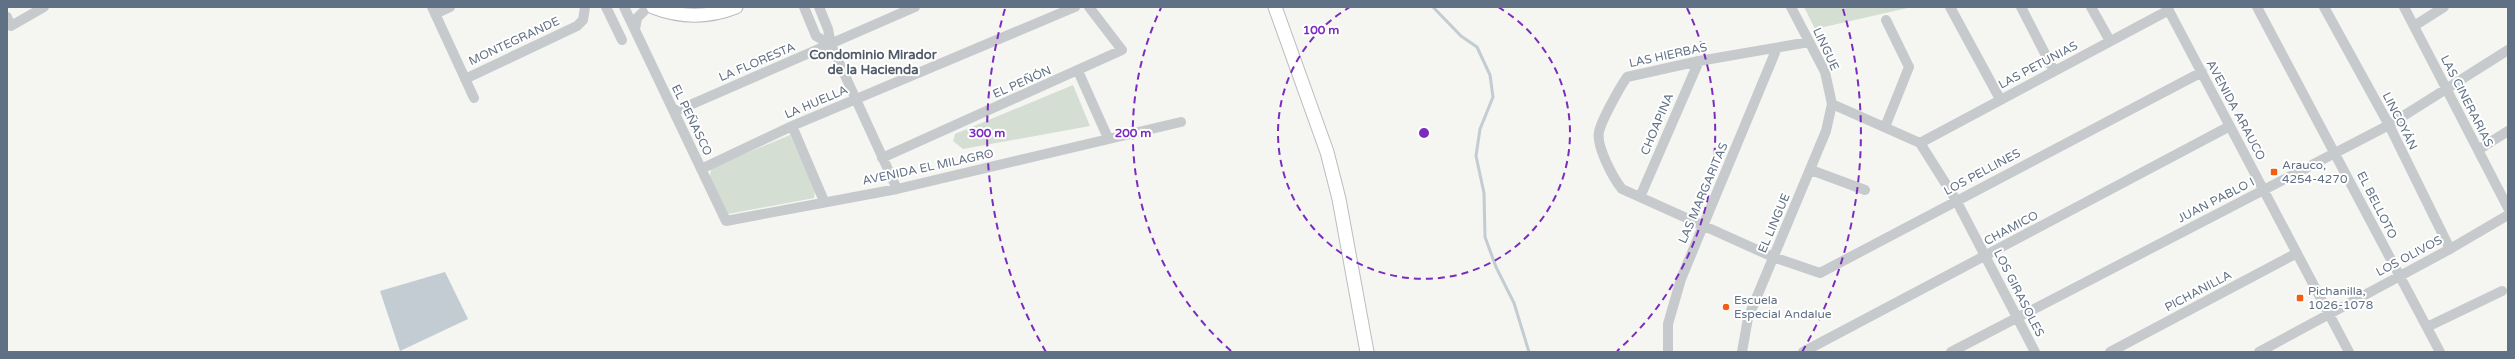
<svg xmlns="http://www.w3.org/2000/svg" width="2515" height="359" viewBox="0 0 2515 359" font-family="'Varela Round',sans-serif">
	<rect width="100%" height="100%" fill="#f5f5f1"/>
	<!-- green -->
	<path fill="#d5ded2" d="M1804 7H1912L1815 29Z
		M1073 85 1090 126 963 149 953 141 955 134Z
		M790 135 815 191 814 198 728 214 710 177 711 168Z"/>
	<!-- water -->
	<path fill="#c2ccd2" d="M445 272 468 319 400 351 380 291Z"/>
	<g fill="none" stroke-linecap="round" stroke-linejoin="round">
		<!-- stream -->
		<path stroke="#c2ccd2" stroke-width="3" d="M1433 7 1461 36 1477 47 1490 75 1493 97 1480 129 1476 156 1484 193 1485 237 1496 267 1514 303 1529 352"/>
		<!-- major casing -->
		<g stroke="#b9bcc0" stroke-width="15">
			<path id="major" d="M653 7C681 18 708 18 736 7
				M1275 7 1327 152 1339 199 1367 352"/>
		</g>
		<!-- minor -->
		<path stroke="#c7cacd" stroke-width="10" d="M432 7 474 98
			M606 7 622 40
			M624 7 726 221 897 189 1181 122
			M804 7 816 36 831 45
			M819 7 828 29 831 45 897 189
			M1950 7 2000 99
			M2021 7 2054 71
			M2091 7 2110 41
			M2167 7 2349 352
			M2257 7 2440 352
			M2324 7 2389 125 2450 249
			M2404 7 2508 208
			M435 14 450 7
			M7 17 11 26 44 7
			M2414 26 2444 7
			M635 29 637 18 648 7
			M1809 42 1699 61 1627 77C1620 87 1601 121 1599 132 1596 146 1613 178 1622 189L1773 257 1820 273 2202 72
			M1078 71 1108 138
			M465 79 577 26 583 20 585 7
			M1832 104 1920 143 1956 200 2035 352
			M674 112 915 7
			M792 126 824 201
			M1885 127 1909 67 1886 20
			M1920 143 2169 10
			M2478 150 2508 131
			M882 158 1122 50 1089 7
			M701 169 792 126 1075 7
			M1811 170 1865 190
			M1640 197 1699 61
			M2427 327 2502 291
			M1668 352V324L1681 279 1777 48
			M1742 352 1748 318 1826 131 1832 104 1825 72 1791 7
			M1803 352 2230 126
			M1951 352 2389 125 2508 50
			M2110 352 2297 253
			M2259 352 2450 249 2508 215"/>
		<!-- major -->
		<use href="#major" stroke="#fff" stroke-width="13"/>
	</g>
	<!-- distance rings -->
	<g fill="none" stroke="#7b2cbf" stroke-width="2" stroke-dasharray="7 5">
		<path d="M1498 7A146 146 0 1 1 1350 7"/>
		<path d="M1231 351A291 291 0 0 1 1161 8M1687 8A291 291 0 0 1 1617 351"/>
		<path d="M1046 352A437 437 0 0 1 1005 9M1843 9A437 437 0 0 1 1802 352"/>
	</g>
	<!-- markers -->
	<g fill="#f45e12" stroke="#fff" stroke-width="1.5">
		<rect x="2270" y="168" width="8" height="8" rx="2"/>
		<rect x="2296" y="294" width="8" height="8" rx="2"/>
		<circle cx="1726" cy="307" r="4"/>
	</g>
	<g text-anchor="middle" stroke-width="4" stroke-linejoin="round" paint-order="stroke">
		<!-- street labels -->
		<g font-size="12" fill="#617185" stroke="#fff">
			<text transform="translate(514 41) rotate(-25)" y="4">MONTEGRANDE</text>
			<text transform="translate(1826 49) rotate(65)" y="4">LINGUE</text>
			<text transform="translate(1668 55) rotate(-12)" y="4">LAS HIERBAS</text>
			<text transform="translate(757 62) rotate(-23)" y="4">LA FLORESTA</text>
			<text transform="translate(2038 65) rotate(-28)" y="4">LAS PETUNIAS</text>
			<text transform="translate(1022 82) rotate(-24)" y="4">EL PEÑÓN</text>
			<text transform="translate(2467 101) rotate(63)" y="4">LAS CINERARIAS</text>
			<text transform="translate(816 102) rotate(-23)" y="4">LA HUELLA</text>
			<text transform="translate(2236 110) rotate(62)" y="4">AVENIDA ARAUCO</text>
			<text transform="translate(692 120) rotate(64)" y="4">EL PEÑASCO</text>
			<text transform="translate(2400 121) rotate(63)" y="4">LINCOYÁN</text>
			<text transform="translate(1657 124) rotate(-67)" y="4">CHOAPINA</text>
			<text transform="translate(928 167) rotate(-12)" y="4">AVENIDA EL MILAGRO</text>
			<text transform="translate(1982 172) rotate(-28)" y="4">LOS PELLINES</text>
			<text transform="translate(1703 193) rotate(-67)" y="4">LAS MARGARITAS</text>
			<text transform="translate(2216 200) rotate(-27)" y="4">JUAN PABLO I</text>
			<text transform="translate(2377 205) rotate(63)" y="4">EL BELLOTO</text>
			<text transform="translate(1774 223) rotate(-67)" y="4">EL LINGUE</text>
			<text transform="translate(2011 228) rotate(-28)" y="4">CHAMICO</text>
			<text transform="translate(2409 256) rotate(-28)" y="4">LOS OLIVOS</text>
			<text transform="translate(2198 291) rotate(-28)" y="4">PICHANILLA</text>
			<text transform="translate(2019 293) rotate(63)" y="4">LOS GIRASOLES</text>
		</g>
		<!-- poi labels -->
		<g font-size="12" fill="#617185" stroke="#fff" text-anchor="start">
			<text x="2282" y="169">Arauco,<tspan x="2282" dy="14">4254-4270</tspan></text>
			<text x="2308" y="295">Pichanilla,<tspan x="2308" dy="14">1026-1078</tspan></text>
			<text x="1734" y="304">Escuela<tspan x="1734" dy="14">Especial Andalue</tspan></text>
		</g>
		<!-- neighbourhood labels -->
		<g font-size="13" font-weight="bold" fill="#505b69" stroke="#fff">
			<text x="873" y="59">Condominio Mirador<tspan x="873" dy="15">de la Hacienda</tspan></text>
		</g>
	</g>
	<circle cx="1424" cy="133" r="6" fill="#7b2cbf" stroke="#fff" stroke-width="2"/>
	<g font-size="12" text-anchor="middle" font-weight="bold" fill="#7b2cbf" stroke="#fff" stroke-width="4" stroke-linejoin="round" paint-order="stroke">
		<text x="1321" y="34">100 m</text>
		<text x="1133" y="137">200 m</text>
		<text x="987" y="137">300 m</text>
	</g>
	<!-- border -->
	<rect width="2515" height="359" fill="none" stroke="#617185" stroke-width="16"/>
</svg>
